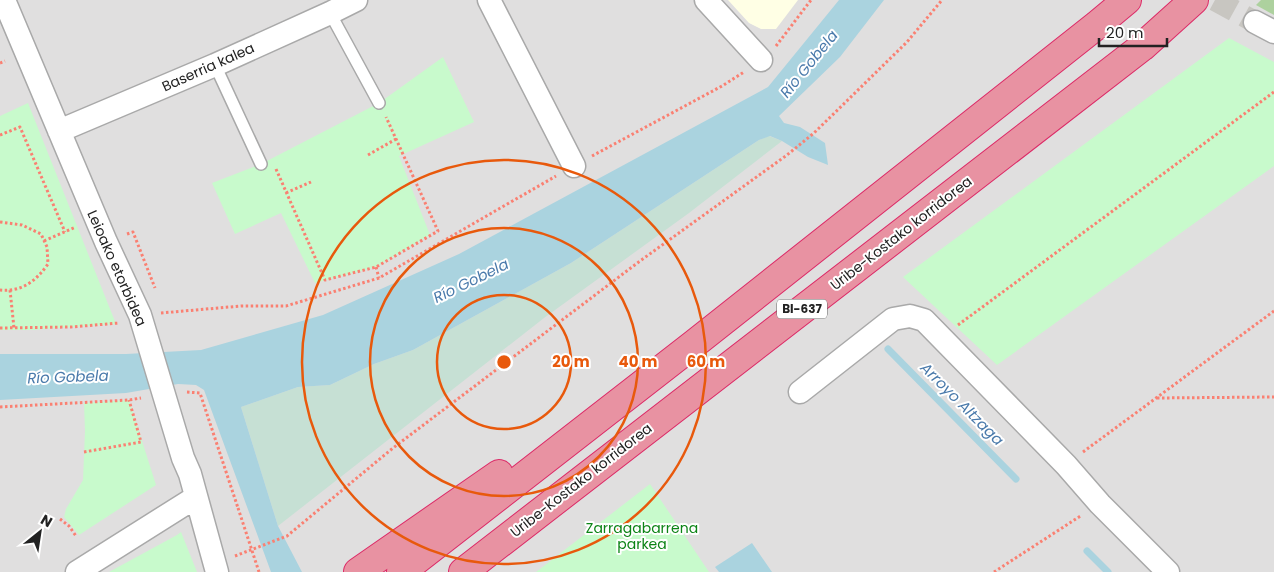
<svg xmlns="http://www.w3.org/2000/svg" width="1274" height="572" viewBox="0 0 1274 572" font-family="Poppins,sans-serif">
	<rect width="100%" height="100%" fill="#f2efe9"/>
	<!-- residential -->
	<path fill="#e0dfdf" d="M0 0H1274V572H0Z"/>
	<!-- education -->
	<path fill="#ffffe5" d="M728 0H798L776 29H761L749 23Z"/>
	<!-- forest -->
	<path fill="#add19e" d="M1261 0H1274V15L1256 5Z"/>
	<!-- wetland -->
	<path fill="#c6e0d4" d="M769 136 782 141 689 213 544 318 278 526 241 407 298 387 330 385 374 364 413 350 571 263 759 140Z"/>
	<!-- park -->
	<path fill="#c8facc" d="M1229 38 1274 62V166L997 365 903 277Z
		M443 57 474 122 399 156 430 235 376 267 315 283 281 213 235 234 212 183 261 164 379 103Z
		M28 103 116 324 30 330H0V116Z
		M129 400 156 485 79 535 64 517 66 509 83 480 85 431 84 403Z
		M650 484 709 572H536Z
		M181 532 197 572H109L177 535Z"/>
	<!-- water -->
	<path fill="#aad3df" d="M839 0H884L840 57 779 116 784 123 800 127 825 143 828 165 808 157 782 141 770 136 759 140 571 263 413 350 374 364 330 385 298 387 241 407 278 526 302 572H271L204 390 196 385 178 384 126 393 0 400V354H126L201 350 323 315 459 254 768 87Z
		M752 543 772 572H719L715 567Z"/>
	<g fill="none" stroke-linecap="round" stroke-linejoin="round">
		<!-- stream -->
		<path stroke="#aad3df" stroke-width="7" d="M888 349 1016 479
			M1087 551 1108 572"/>
		<!-- street-tunnel -->
		<path stroke="#c8c6c1" stroke-width="22" stroke-dasharray="22 11" stroke-linecap="butt" d="M1215 0 1255 22"/>
		<!-- lane casing -->
		<g stroke="#a9a9a9" stroke-width="14">
			<path id="lane" d="M330 13 379 103
				M215 65 261 164"/>
		</g>
		<!-- street casing -->
		<g stroke="#a9a9a9" stroke-width="25">
			<path id="street" d="M4 0 106 242 140 315 183 458 190 474 217 572
				M489 0 574 166
				M706 0 761 60
				M1255 22 1274 32
				M59 131 215 65 330 13 356 0
				M800 392 893 319 910 316 924 320 1066 465 1100 504 1168 572
				M77 572 196 497"/>
		</g>
		<!-- highway casing -->
		<g stroke="#dc2a67" stroke-width="30">
			<path id="highway" d="M358 572 499 474
				M401 572 694 344 1097 25 1127 0
				M463 572 1142 47 1194 0"/>
		</g>
		<!-- path -->
		<path stroke="#fa8072" stroke-width="3" stroke-dasharray="2.5 2.5" stroke-linecap="butt" d="M776 46 811 0
			M0 63 5 61
			M0 135 20 127 65 232
			M368 155 396 139
			M592 156 722 86 744 72
			M276 169 325 280 376 267 438 231 386 117
			M286 193 311 182
			M0 222 22 225 41 234 47 247 48 264C36 281 22 292 0 290
			M127 234 133 232 155 288
			M44 241 76 227
			M376 267 379 278
			M10 290 14 328
			M161 313 241 306H286L379 278 556 176
			M958 325 1274 92
			M0 328 71 327 119 323
			M187 392 200 393 238 508
			M1157 398 1274 397
			M0 407 129 400 141 398
			M84 452 141 442 129 400
			M1083 452 1274 311
			M60 519 69 526 76 536
			M235 556 287 536 393 448 640 261 787 155 814 133 907 42 942 0
			M994 572 1082 515"/>
		<!-- lane -->
		<use href="#lane" stroke="#fff" stroke-width="11"/>
		<!-- street -->
		<use href="#street" stroke="#fff" stroke-width="22"/>
		<!-- highway -->
		<use href="#highway" stroke="#e892a2" stroke-width="28"/>
		<!-- path-bridge -->
		<path stroke="#fa8072" stroke-width="3" stroke-dasharray="2.5 2.5" stroke-linecap="butt" d="M238 508 259 572"/>
	</g>
	<!-- distance rings -->
	<g fill="none" stroke="#e8590c" stroke-width="2.5">
		<circle cx="504" cy="362" r="67"/>
		<circle cx="504" cy="362" r="134"/>
		<circle cx="504" cy="362" r="202"/>
	</g>
	<g text-anchor="middle" stroke-width="4" stroke-linejoin="round" paint-order="stroke">
		<!-- shield labels -->
		<rect fill="#fff" stroke="#646464" stroke-width="1" x="777" y="299.5" width="50" height="19" rx="4"/>
		<g font-size="12" font-weight="bold" fill="#222">
			<text x="802" y="313">BI-637</text>
		</g>
		<!-- street labels -->
		<g font-size="14" fill="#222" stroke="#fff">
			<text transform="translate(208 67) rotate(-24)" y="5">Baserria kalea</text>
			<text transform="translate(901 233) rotate(-38)" y="5">Uribe-Kostako korridorea</text>
			<text transform="translate(117 268) rotate(66)" y="5">Leioako etorbidea</text>
			<text transform="translate(581 480) rotate(-38)" y="5">Uribe-Kostako korridorea</text>
		</g>
		<!-- park labels -->
		<g font-size="14" fill="#0c8416" stroke="#fff">
			<text x="642" y="533">Zarragabarrena<tspan x="642" dy="16">parkea</tspan></text>
		</g>
		<!-- water labels -->
		<g font-size="15" font-style="italic" fill="#4a7aab" stroke="#fff">
			<text transform="translate(809 64) rotate(-51)" y="5">Río Gobela</text>
			<text transform="translate(471 281) rotate(-26)" y="5">Río Gobela</text>
			<text transform="translate(68 377) rotate(-2)" y="5">Río Gobela</text>
			<text transform="translate(962 404) rotate(45)" y="5">Arroyo Altzaga</text>
		</g>
	</g>
	<circle cx="504" cy="362" r="8" fill="#e8590c" stroke="#fff" stroke-width="2.5"/>
	<g font-size="15" text-anchor="middle" font-weight="bold" fill="#e8590c" stroke="#fff" stroke-width="4" stroke-linejoin="round" paint-order="stroke">
		<text x="571" y="367">20 m</text>
		<text x="638" y="367">40 m</text>
		<text x="706" y="367">60 m</text>
	</g>
	<!-- north arrow -->
	<g transform="translate(40 532) rotate(30)" stroke="#ffffff" stroke-width="4" paint-order="stroke">
	<path d="M0-4L9 19L0 12L-9 19Z" fill="#222222"/>
	<text y="-8" font-size="14" font-weight="bold" text-anchor="middle" fill="#222222">N</text>
	</g>
	<!-- scale -->
	<path d="M1099 38v8h68v-8" fill="none" stroke="#222222" stroke-width="2.5"/>
	<text x="1106" y="38" font-size="15" fill="#222222" stroke="#ffffff" stroke-width="4" paint-order="stroke">20 m</text>
</svg>
